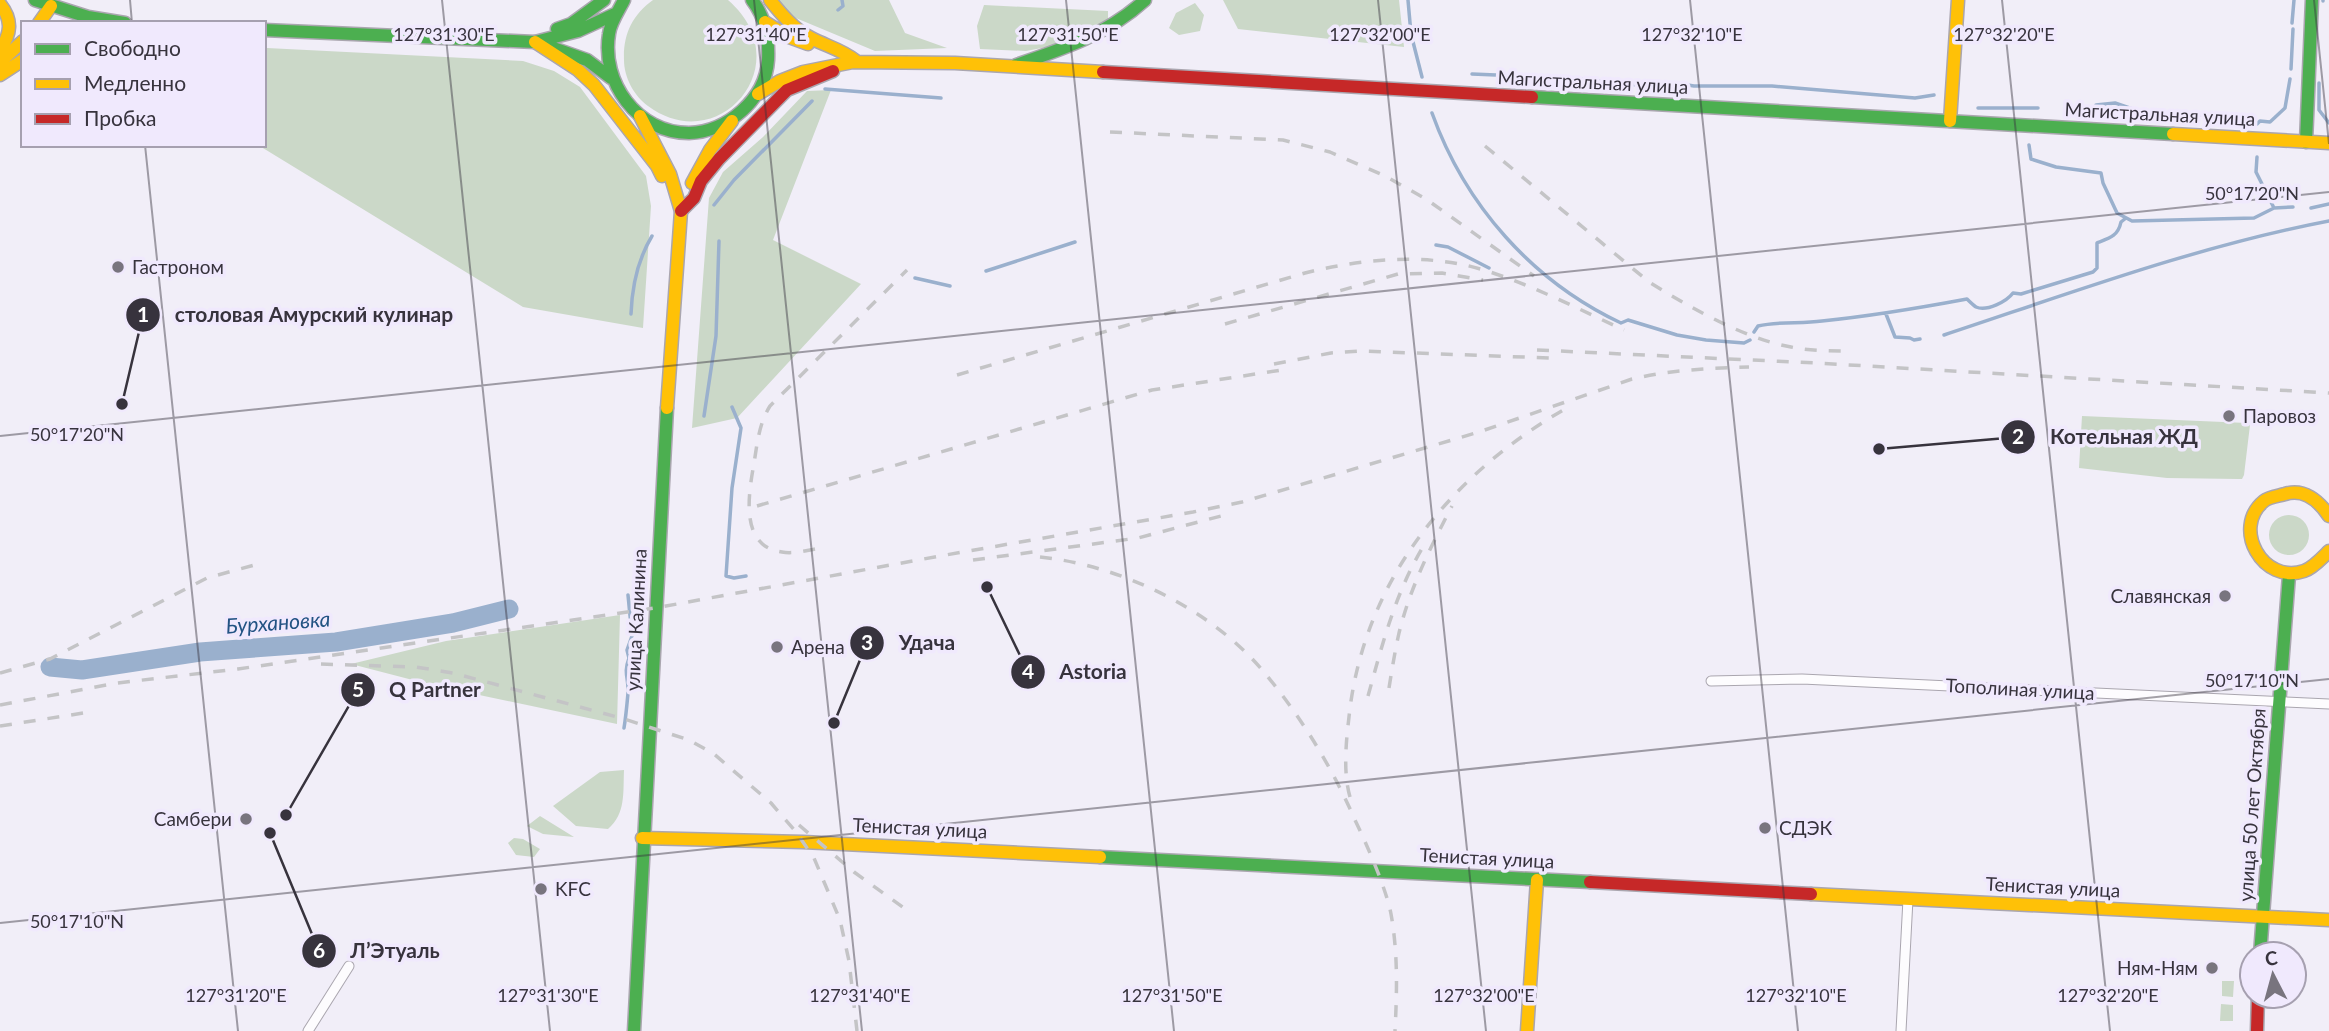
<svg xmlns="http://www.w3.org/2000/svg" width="2329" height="1031" viewBox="0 0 2329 1031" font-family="Lato,sans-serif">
	<rect width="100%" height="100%" fill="#f1eef8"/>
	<!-- green -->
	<path fill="#cbd8c8" d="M653 0H728C801 63 719 159 648 106 634 96 624 77 624 60 623 35 632 15 653 0Z
		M778 0H889L905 33 947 48 875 51 791 16Z
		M1223 0H1399L1404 47 1238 29Z
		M1195 3 1204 15 1200 31 1179 35 1169 28 1176 13Z
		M984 5 1108 11V25L1068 43 1026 51 980 49 977 26Z
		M267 48 523 61 554 71 580 87 646 176 651 206 643 328 523 307 258 145H264V54Z
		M831 90 773 240 861 284 737 418 692 428 709 198 723 172 763 137 807 91Z
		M2082 416 2247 423 2250 425 2244 475 2242 479H2238L2167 478 2079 468Z
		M2269 535a20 20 0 1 1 40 0a20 20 0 1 1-40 0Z
		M620 615 617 724 432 685 351 664 446 641Z
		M624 770C623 792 626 814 608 829L576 826 553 806 600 772Z
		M540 816 574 837 543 834 527 826Z
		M514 838 523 839 540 849 534 857 516 855 508 843Z
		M2222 981H2234L2233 997 2222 996Z
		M2221 1004 2233 1005V1021H2220Z"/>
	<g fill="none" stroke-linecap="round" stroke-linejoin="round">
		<!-- stream -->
		<path stroke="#9ab0cd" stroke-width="3.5" d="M1408 0 1411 34 1422 77
			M2323 1V0
			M838 10 843 6 842 0
			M2292 23 2294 0
			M2291 69 2293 29
			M1472 74 1586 79 1625 85 1675 83 1694 86H1772L1915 98 1934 95
			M2319 83V110L2329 123
			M825 89 941 98
			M2096 105 2115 103 2150 115H2205L2255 120 2257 124 2260 121 2270 122 2285 108 2290 79
			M1978 108H2038
			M1432 113C1465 205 1532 281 1621 323L1628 320 1677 335 1706 340 1744 343 1750 340
			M2029 145 2031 159 2056 167 2101 173 2103 183 2117 213 2132 221 2254 218 2274 208
			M2257 157 2256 172 2274 208 2293 207
			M714 205 734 180 812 101
			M2311 208 2329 204
			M1436 245 1448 247 1489 268
			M986 271 1075 242
			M915 278 950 286
			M631 314C632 287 638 259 652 236
			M1886 314 1895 337 1910 338 1914 340 1920 339
			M1754 332 1758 326C1779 321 1801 324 1822 321 1871 316 1919 308 1967 299 1970 302 1973 305 1976 307 1987 312 2007 301 2013 293L2021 294 2093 272 2097 268V243C2110 238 2118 236 2121 222L2126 218
			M1944 335C2071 293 2198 246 2329 221
			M732 407 741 428 732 488 726 576 734 578 746 576
			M704 416 716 336 719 241
			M624 728C626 716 627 704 628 693 629 678 623 674 629 658L627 650 632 636 628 595"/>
		<!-- river -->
		<path stroke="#9ab0cd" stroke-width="19" d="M50 667 82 670 200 652 336 642 453 623 509 609"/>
		<!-- street casing -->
		<g stroke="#aaa6af" stroke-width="11">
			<path id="street" d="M1711 681 1802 679 2329 704
				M308 1031 349 966
				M1901 1031 1908 899"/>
		</g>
		<!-- fast casing -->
		<g stroke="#aaa6af" stroke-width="15">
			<path id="fast" d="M35 0 88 17 125 23
				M624 0C619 10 610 23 609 34 601 82 637 133 689 133 727 132 766 99 768 60 769 38 766 18 752 0
				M557 29 571 24 604 0
				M264 30 535 42 578 31 615 14
				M553 48 587 60 611 78
				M1016 65C1063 49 1108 34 1145 0
				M1532 97 2173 134
				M2306 142 2312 0
				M1100 857 1590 882
				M2260 954 2289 575
				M634 1031 667 408"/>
		</g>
		<!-- slow casing -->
		<g stroke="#aaa6af" stroke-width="15">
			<path id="slow" d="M770 0C782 15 794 29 811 38 826 46 843 50 856 61
				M0 4C13 20 11 34 0 50
				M765 22 789 37 808 44
				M39 23 51 6
				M535 42 578 70 594 85 657 166 662 176
				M0 62 23 41
				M0 75 23 60
				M758 94 780 81 803 72 853 62 955 63 1103 72
				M640 116 670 174 681 211 667 408
				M1950 121 1958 0
				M2173 134 2329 143
				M692 183 710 150 732 121
				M2329 516C2319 501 2304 488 2285 494 2278 496 2269 497 2264 501 2231 528 2263 585 2304 571 2313 568 2322 558 2329 551
				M642 838 803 842 1100 857
				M1811 894 2329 920
				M1527 1031 1537 880"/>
		</g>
		<!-- jam casing -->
		<g stroke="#aaa6af" stroke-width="15">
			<path id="jam" d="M1103 72 1532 97
				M681 211 694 198 701 181 719 159 787 90 833 71
				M1590 882 1811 894
				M2257 1031 2258 996"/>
		</g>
		<!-- street -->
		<use href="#street" stroke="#fdfcfe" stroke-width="9"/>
		<!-- fast -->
		<use href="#fast" stroke="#4caf50" stroke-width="12"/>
		<!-- slow -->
		<use href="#slow" stroke="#ffc107" stroke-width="12"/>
		<!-- jam -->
		<use href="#jam" stroke="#c62828" stroke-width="12"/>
		<!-- rail -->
		<path stroke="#c4c4c6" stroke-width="3.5" stroke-dasharray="12 12" stroke-linecap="butt" d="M1110 132 1283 140 1330 152 1385 176 1426 199 1534 276
			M1485 146 1649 282C1689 307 1745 339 1791 347 1811 351 1831 351 1851 351
			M1225 324 1398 274 1442 273 1483 280
			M1537 350 1816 363 2329 393
			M1274 364 1331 353 1360 351 1550 358
			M957 375 1305 273C1357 260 1412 254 1465 265 1517 277 1576 308 1624 330
			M757 506 1152 390 1288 369
			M815 549C804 551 792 554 782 552 741 547 748 498 753 469 757 447 758 425 770 406L907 270
			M1040 557C1120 565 1211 609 1263 671 1300 715 1332 767 1355 820 1367 845 1386 888 1391 914 1398 953 1397 992 1395 1031
			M973 560 1138 538 1221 516
			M321 664 416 667 453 673 621 718 689 740 714 754 771 803 796 832 814 858 840 920 849 961 857 1031
			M0 673 50 659 207 578 258 564
			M1389 688C1392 669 1395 651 1399 633 1410 588 1431 546 1452 506
			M1368 696C1383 642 1396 590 1426 542
			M0 705 117 683 238 669 655 608 940 556 1193 512 1242 502 1479 432 1632 379C1671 370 1710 368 1749 367
			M0 726 90 712
			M1350 797C1343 773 1346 742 1349 717 1363 582 1450 475 1565 409
			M799 825 854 872 911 913"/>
	</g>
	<!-- ticks -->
	<path fill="none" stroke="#37333d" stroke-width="2" stroke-opacity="0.45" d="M130 0 132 23M442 0 550 1031M754 0 862 1031M1066 0 1174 1031M1378 0 1486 1031M1690 0 1798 1031M2002 0 2110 1031M2314 0 2329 144M145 145 238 1031M0 436 2329 192M0 923 2329 679"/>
	<!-- markers -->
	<g fill="#78747e" stroke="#f0e9fd" stroke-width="2.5">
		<circle cx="118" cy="267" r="7"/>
		<circle cx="2229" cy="416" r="7"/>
		<circle cx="2225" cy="596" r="7"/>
		<circle cx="777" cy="647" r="7"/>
		<circle cx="246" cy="819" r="7"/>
		<circle cx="1765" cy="828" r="7"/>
		<circle cx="541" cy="889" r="7"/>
		<circle cx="2212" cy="968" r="7"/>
	</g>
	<g text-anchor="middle" stroke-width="7" stroke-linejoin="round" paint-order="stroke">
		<!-- street labels -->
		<g font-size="19" fill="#37333d" stroke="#f0e9fd">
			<text transform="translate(1593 82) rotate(3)" y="7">Магистральная улица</text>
			<text transform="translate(2160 114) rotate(3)" y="7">Магистральная улица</text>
			<text transform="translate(636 620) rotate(-87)" y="7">улица Калинина</text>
			<text transform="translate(2020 689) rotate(3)" y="7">Тополиная улица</text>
			<text transform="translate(2252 805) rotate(-86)" y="7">улица 50 лет Октября</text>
			<text transform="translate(920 828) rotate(3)" y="7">Тенистая улица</text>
			<text transform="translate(1487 858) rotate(3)" y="7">Тенистая улица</text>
			<text transform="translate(2053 887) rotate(3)" y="7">Тенистая улица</text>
		</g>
		<!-- poi labels -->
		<g font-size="19" fill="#37333d" stroke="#f0e9fd" text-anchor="start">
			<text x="132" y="274">Гастроном</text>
			<text x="2243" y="423">Паровоз</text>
			<text x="2211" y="603" text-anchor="end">Славянская</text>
			<text x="791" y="654">Арена</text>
			<text x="232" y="826" text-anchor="end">Самбери</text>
			<text x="1779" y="835">СДЭК</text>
			<text x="555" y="896">KFC</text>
			<text x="2198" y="975" text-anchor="end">Ням-Ням</text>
		</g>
		<!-- water labels -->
		<g font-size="21" font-style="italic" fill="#225383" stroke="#f0e9fd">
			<text transform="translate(278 623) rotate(-4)" y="7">Бурхановка</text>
		</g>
	</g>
	<g font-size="18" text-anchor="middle" fill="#37333d" stroke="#f0e9fd" stroke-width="7" stroke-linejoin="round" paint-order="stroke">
		<text x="444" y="41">127°31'30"E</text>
		<text x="756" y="41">127°31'40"E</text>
		<text x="1068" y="41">127°31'50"E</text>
		<text x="1380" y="41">127°32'00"E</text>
		<text x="1692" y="41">127°32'10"E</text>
		<text x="2004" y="41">127°32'20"E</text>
		<text x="2252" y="200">50°17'20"N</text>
		<text x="77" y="441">50°17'20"N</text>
		<text x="2252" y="687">50°17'10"N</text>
		<text x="77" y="928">50°17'10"N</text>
		<text x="236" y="1002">127°31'20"E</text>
		<text x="548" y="1002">127°31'30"E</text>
		<text x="860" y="1002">127°31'40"E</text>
		<text x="1172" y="1002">127°31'50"E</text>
		<text x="1484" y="1002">127°32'00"E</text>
		<text x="1796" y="1002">127°32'10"E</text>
		<text x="2108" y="1002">127°32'20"E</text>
	</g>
	<!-- callouts -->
	<path fill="none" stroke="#37333d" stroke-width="2.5" d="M122 404L143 315M1879 449L2018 437M834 723L867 643M987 587L1028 672M286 815L358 690M270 833L319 951"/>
	<g fill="#37333d" stroke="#f0e9fd" stroke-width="2.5">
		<circle cx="122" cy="404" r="7"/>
		<circle cx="1879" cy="449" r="7"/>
		<circle cx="834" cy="723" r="7"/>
		<circle cx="987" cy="587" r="7"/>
		<circle cx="286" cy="815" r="7"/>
		<circle cx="270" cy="833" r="7"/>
		<circle cx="143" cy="315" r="18"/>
		<circle cx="2018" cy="437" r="18"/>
		<circle cx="867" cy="643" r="18"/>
		<circle cx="1028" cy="672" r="18"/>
		<circle cx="358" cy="690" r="18"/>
		<circle cx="319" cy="951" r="18"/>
	</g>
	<g font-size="21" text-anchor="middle" font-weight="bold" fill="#fff">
		<text x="143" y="322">1</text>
		<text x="2018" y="444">2</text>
		<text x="867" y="650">3</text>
		<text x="1028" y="679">4</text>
		<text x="358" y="697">5</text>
		<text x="319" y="958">6</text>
	</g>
	<g font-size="21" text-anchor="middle" font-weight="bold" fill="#37333d" stroke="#f0e9fd" stroke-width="7" stroke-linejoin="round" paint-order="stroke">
		<text x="314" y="322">столовая Амурский кулинар</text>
		<text x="2124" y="444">Котельная ЖД</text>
		<text x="927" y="650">Удача</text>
		<text x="1093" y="679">Astoria</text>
		<text x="435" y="697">Q Partner</text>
		<text x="395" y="958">Л’Этуаль</text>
	</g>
	<!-- legend -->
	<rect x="21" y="21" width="245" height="126" fill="#f0e9fd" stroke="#a6a0b0" stroke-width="2"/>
	<rect x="35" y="44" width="35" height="10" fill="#4caf50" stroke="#a6a0b0" stroke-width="2"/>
	<text x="84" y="56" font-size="21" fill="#37333d">Свободно</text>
	<rect x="35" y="79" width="35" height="10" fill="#ffc107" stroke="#a6a0b0" stroke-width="2"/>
	<text x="84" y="91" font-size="21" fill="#37333d">Медленно</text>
	<rect x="35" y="114" width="35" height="10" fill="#c62828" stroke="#a6a0b0" stroke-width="2"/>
	<text x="84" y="126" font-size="21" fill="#37333d">Пробка</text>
	<!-- north arrow -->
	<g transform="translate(2273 975) rotate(354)"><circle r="33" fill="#f0e9fd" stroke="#a6a0b0" stroke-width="2"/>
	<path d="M0-5L12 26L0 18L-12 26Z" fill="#78747e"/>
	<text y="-10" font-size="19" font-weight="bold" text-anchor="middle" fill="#37333d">С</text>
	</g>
</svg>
